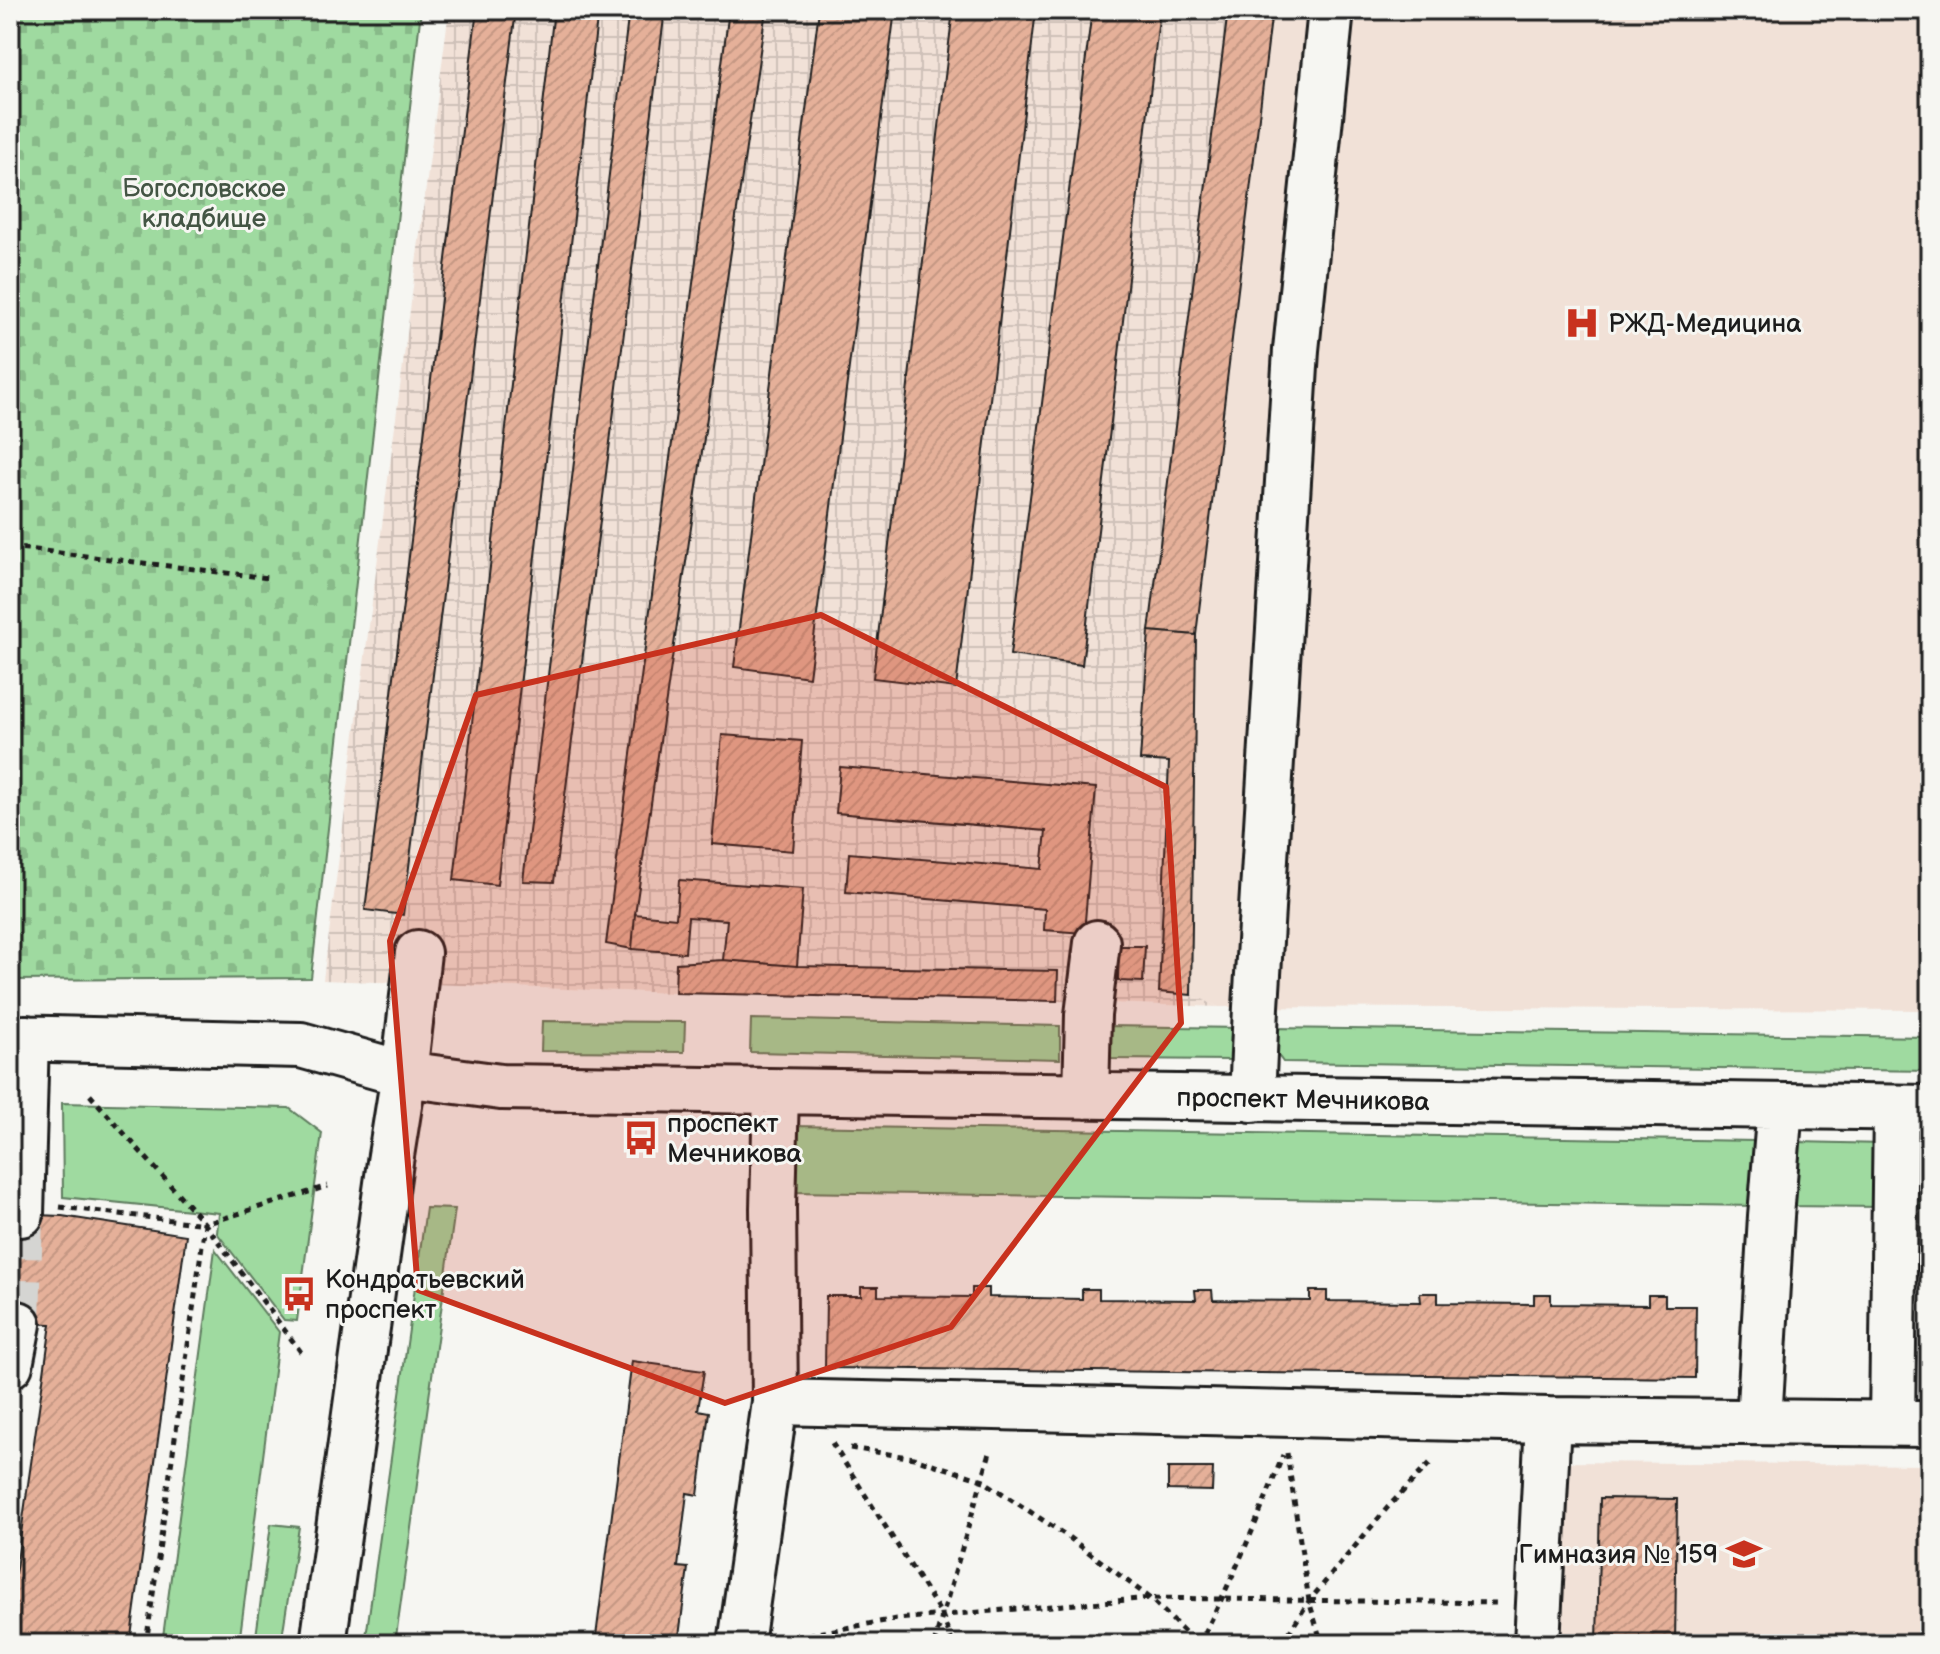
<svg xmlns="http://www.w3.org/2000/svg" width="1940" height="1654" viewBox="0 0 1940 1654" font-family="'Balsamiq Sans',sans-serif">
	<defs>
		<pattern id="industrial-grid" width="8" height="8" patternUnits="userSpaceOnUse" patternTransform="scale(2)"><rect width="8" height="8" fill="#f1e1d7"/><path d="M0 4h8M4 0v8" fill="none" stroke="#cec0b8"/></pattern>
		<pattern id="cemetery-stones" width="16" height="16" patternUnits="userSpaceOnUse" patternTransform="scale(2)"><rect width="16" height="16" fill="#9fdaa0"/><path d="M2 7V4a2 2 0 0 1 4 0v3zM10 15v-3a2 2 0 0 1 4 0v3z" fill="#88ba89"/></pattern>
		<pattern id="building-hatch" width="6" height="6" patternUnits="userSpaceOnUse" patternTransform="scale(2)"><rect width="6" height="6" fill="#e5b099"/><path d="M-1 1l2-2M0 6l6-6M5 7l2-2" fill="none" stroke="#c49783"/></pattern>
	</defs>
	<rect width="100%" height="100%" fill="#f6f6f2"/>
	<filter id="ink" filterUnits="userSpaceOnUse"><feTurbulence type="fractalNoise" baseFrequency=".0125" numOctaves="2"/><feDisplacementMap in="SourceGraphic" scale="16" xChannelSelector="R" yChannelSelector="G"/><feConvolveMatrix kernelMatrix="1 2 1 2 8 2 1 2 1" color-interpolation-filters="sRGB"/></filter>
	<g filter="url(#ink)">
		<!-- built -->
		<path fill="#f1e1d7" d="M1272 10H1930V1010L1219 1007 1191 995 1196 635Z
			M1561 1462 1930 1465V1644H1553Z"/>
		<!-- industrial -->
		<path fill="url(#industrial-grid)" d="M449 10H1272L1196 635 1191 994 1219 1007 1057 1001 675 993 323 980Z"/>
		<!-- green -->
		<path fill="#9fdaa0" stroke="#5e7b5e" stroke-width="2" d="M751 1019 1060 1026V1059L750 1052Z
			M542 1021 685 1022 684 1052 541 1051Z
			M1108 1026 1242 1028 1233 1060 1108 1059Z
			M1271 1028 1930 1037V1071L1283 1062 1271 1046Z
			M62 1103 289 1108 322 1133 297 1321 284 1320 217 1233 219 1213 63 1197Z
			M791 1126 1757 1141V1206L789 1192Z
			M1798 1142 1883 1144 1882 1207 1785 1206Z
			M1909 1144H1930V1208H1908Z
			M426 1208 455 1209 395 1644H365Z
			M215 1249 279 1332 239 1644H162Z
			M271 1524 299 1527 281 1644H255Z"/>
		<!-- cemetery -->
		<path fill="url(#cemetery-stones)" stroke="#5e7b5e" stroke-width="2" d="M10 10H421L311 978 10 980Z"/>
		<!-- building -->
		<path fill="url(#building-hatch)" stroke="#1c1c1c" stroke-width="2" d="M477 10H516L403 915 365 910Z
			M554 10H598L497 885 454 880Z
			M629 10H665L554 882 523 881Z
			M729 10H766L635 914 632 949 606 944Z
			M819 10H895L809 677 734 667Z
			M953 10H1036L956 688 873 678Z
			M1092 10H1160L1082 665 1010 655Z
			M1228 10H1272L1196 635 1149 631Z
			M1149 631 1196 635 1191 995 1159 992 1169 762 1140 760Z
			M722 735 802 741 793 851 712 844Z
			M840 767 1096 788 1084 933 1044 930 1045 909 846 892 849 853 1042 869 1046 831 836 813Z
			M679 880 803 889 797 966 723 960 727 920 688 917 685 953 632 949 635 914 676 918Z
			M1119 946H1145L1143 982 1118 981Z
			M723 960 797 966 1058 971 1057 1001 675 993 676 963Z
			M10 1214 62 1216 186 1235 130 1644H10V1610L51 1324 10 1323Z
			M861 1287H878V1296L972 1297V1288H989V1297L1082 1299V1289H1099V1299L1196 1300 1195 1290H1212L1213 1300 1310 1301V1291H1327V1301L1421 1302 1420 1293H1438V1303L1534 1304V1294H1551V1304L1648 1305V1295H1665V1306H1696L1695 1378 825 1368 826 1296H861Z
			M632 1361 704 1371 698 1410 709 1412 698 1495 687 1493 678 1567 688 1568 678 1644H595Z
			M1168 1468H1213L1212 1491 1168 1490Z
			M1600 1498 1677 1499 1675 1644H1597Z"/>
		<g fill="none" stroke-linecap="round" stroke-linejoin="round">
			<!-- minor-tunnel -->
			<path stroke="#d5d5d2" stroke-width="44" stroke-dasharray="44 22" stroke-linecap="butt" d="M18 1324 21 1214"/>
			<!-- minor casing -->
			<g stroke="#1c1c1c" stroke-width="50">
				<path id="minor" d="M10 1038 301 1045 404 1074 501 1087 1930 1108
					M776 1092 773 1208 775 1402 1548 1420 1930 1424
					M1086 1096 1088 1015 1097 943
					M1252 1099 1256 1007 1296 350 1331 10
					M21 1214 26 1038
					M10 1365 18 1324
					M1759 1422 1771 1216 1780 1106
					M1892 1424 1896 1108
					M323 1644 390 1162 404 1074 418 953
					M741 1644 775 1402
					M1537 1644 1548 1420"/>
			</g>
			<!-- path -->
			<path stroke="#1c1c1c" stroke-width="5" stroke-dasharray="6 6" stroke-linecap="butt" d="M10 547 269 578
				M90 1095 205 1224 328 1186
				M60 1207 205 1224 304 1356
				M832 1443 942 1615 953 1644
				M850 1448 914 1458 982 1480 1067 1536 1150 1598 1197 1644
				M1287 1453 1309 1601 1322 1644
				M1921 1487 1922 1465
				M146 1644 205 1224
				M786 1644 812 1634 896 1619 1150 1598 1498 1603
				M934 1644 991 1449
				M1199 1644C1231 1583 1258 1519 1283 1455
				M1282 1644 1309 1601 1388 1507 1433 1460"/>
			<!-- minor -->
			<use href="#minor" stroke="#f6f6f2" stroke-width="44"/>
		</g>
	</g>
	<!-- marked area -->
	<path fill="#c8321e" fill-opacity="0.2" stroke="#c8321e" stroke-width="6" stroke-linejoin="round" d="M821 615 1166 787 1181 1023 951 1327 725 1403 418 1290 390 941 476 695Z"/>
	<!-- icons -->
	<defs>
		<g id="hospital-bare" transform="scale(2.76)"><path d="M-5-5h3v3.5h4V-5h3V5h-3V1.5h-4V5h-3Z" fill="#c8321e" stroke="#f6f6f2" stroke-width="2.5" paint-order="stroke"/></g>
		<g id="bus-bare" transform="scale(2.76)"><path d="M-5-6H5V4H4V6H2V4H-2V6H-4V4H-5ZM-3.5-4V0h7V-4ZM-3.5 1.2v1.5H-2V1.2ZM2 1.2v1.5H3.5V1.2Z" fill="#c8321e" stroke="#f6f6f2" stroke-width="2.5" paint-order="stroke"/></g>
		<g id="school-bare" transform="scale(2.76)"><path d="M0-5L7-2L0 1L-7-2ZM-4 1L0 2.5L4 1V4Q0 6-4 4Z" fill="#c8321e" stroke="#f6f6f2" stroke-width="2.5" paint-order="stroke"/></g>
	</defs>
	<g fill-rule="evenodd">
		<use href="#hospital-bare" x="1582" y="323"/>
		<use href="#bus-bare" x="641" y="1138"/>
		<use href="#bus-bare" x="299" y="1294"/>
		<use href="#school-bare" x="1744" y="1554"/>
	</g>
	<g text-anchor="middle" stroke-width="6" stroke-linejoin="round" paint-order="stroke">
		<!-- park labels -->
		<g font-size="26" fill="#435544" stroke="#f6f6f2">
			<text x="204" y="197">Богословское<tspan x="204" dy="30">кладбище</tspan></text>
		</g>
		<!-- poi labels -->
		<g font-size="26" fill="#1c1c1c" stroke="#f6f6f2" text-anchor="start">
			<text x="1608" y="332">РЖД-Медицина</text>
			<text x="667" y="1132">проспект<tspan x="667" dy="30">Мечникова</tspan></text>
			<text x="325" y="1288">Кондратьевский<tspan x="325" dy="30">проспект</tspan></text>
			<text x="1718" y="1563" text-anchor="end">Гимназия № 159</text>
		</g>
		<!-- street labels -->
		<g font-size="26" fill="#1c1c1c" stroke="#f6f6f2">
			<text transform="translate(1303 1099) rotate(1)" y="9">проспект Мечникова</text>
		</g>
	</g>
	<!-- margin -->
	<rect width="1940" height="1654" fill="none" stroke="#f6f6f2" stroke-width="40"/>
	<rect x="20" y="20" width="1900" height="1614" fill="none" stroke="#1c1c1c" stroke-width="3" filter="url(#ink)"/>
</svg>
